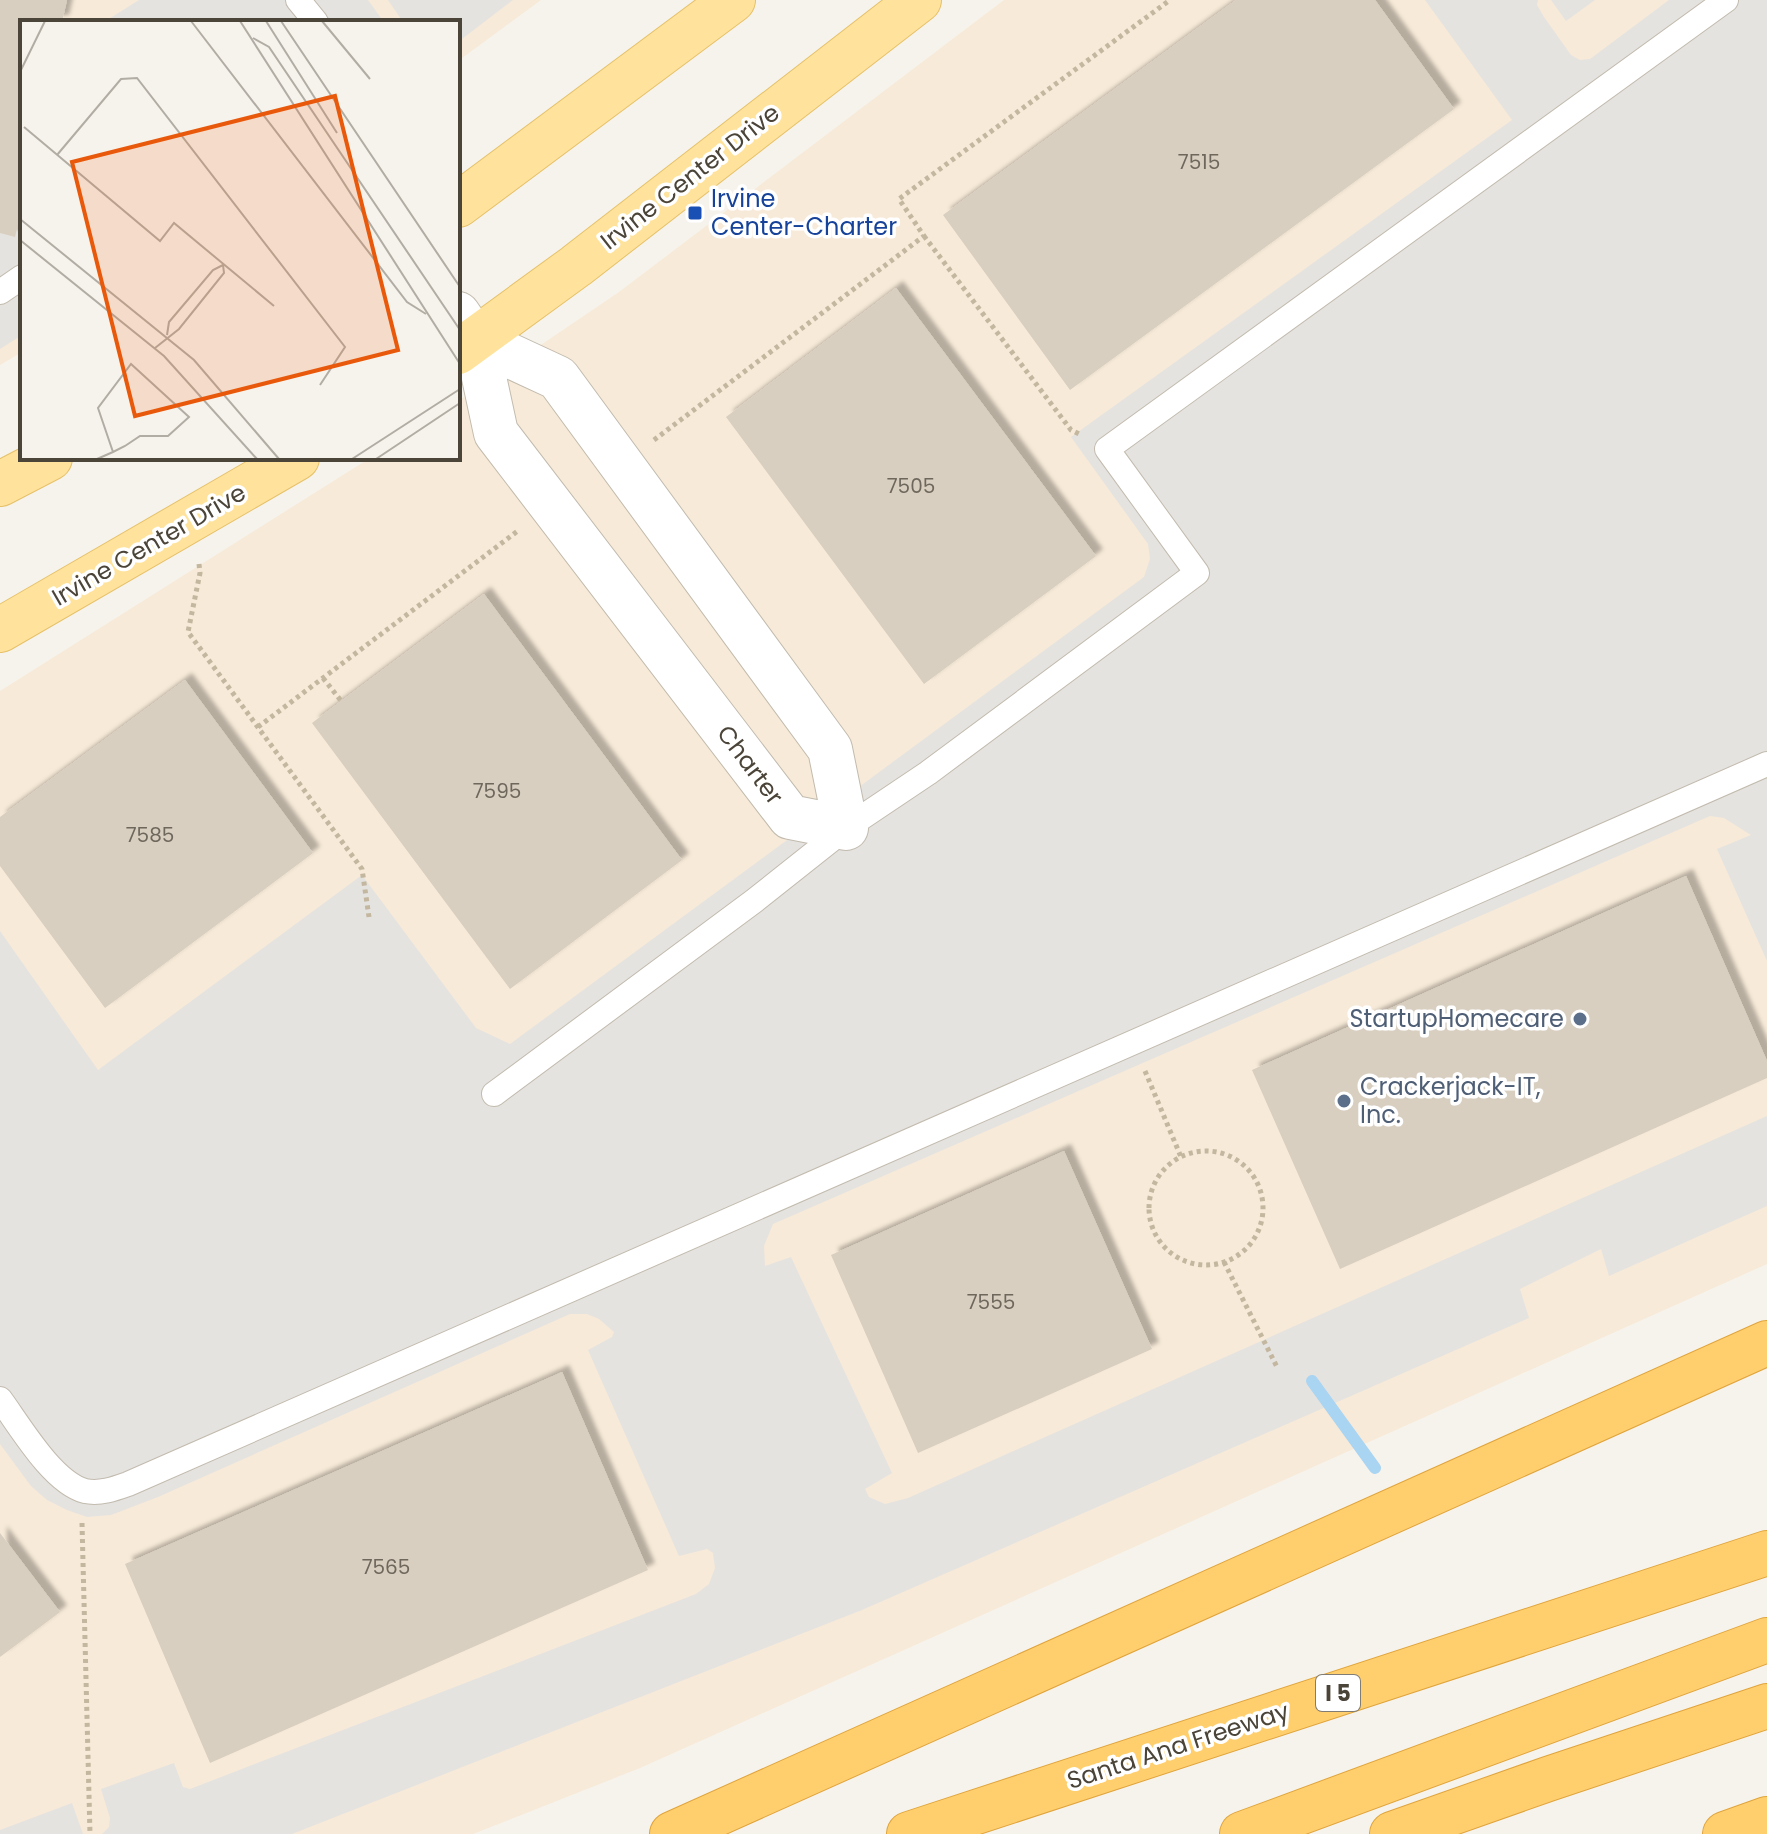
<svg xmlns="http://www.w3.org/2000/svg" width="1767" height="1834" viewBox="0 0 1767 1834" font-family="Poppins,sans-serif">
	<defs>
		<filter id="shadow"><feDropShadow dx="7" dy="-7" stdDeviation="2" flood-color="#0004"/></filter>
	</defs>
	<rect width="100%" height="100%" fill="#f6f3ec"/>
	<!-- commercial -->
	<path fill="#f7ead8" d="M0 0H541L458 61V22H22V352L0 365Z
		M1004 0H1767V1264L640 1768 473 1834H0V691L370 458H458V401L619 292Z"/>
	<!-- parking -->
	<path fill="#e5e3e0" d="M139 0H368L384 22H104Z
		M388 0H513L458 42V22H403Z
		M1425 0H1538L1537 5 1544 17 1571 55 1580 60 1590 59 1669 0H1767V961L1717 849 1751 835 1724 818 1710 816 773 1224 764 1246 765 1266 791 1257 892 1473 865 1489 869 1497 885 1504 908 1498 1767 1116V1206L1609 1276 1601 1249 1520 1289 1529 1318 862 1610 292 1834H102L109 1827 110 1818 101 1789 174 1763 183 1787 190 1789 696 1594 709 1584 715 1568 713 1553 707 1549 679 1556 588 1350 612 1337 614 1332 599 1319 587 1314H570L158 1497 111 1515 87 1517 67 1510 47 1500 31 1486 0 1444V931L98 1070 362 875 476 1028 510 1044 1144 577 1150 559 1148 544 1071 437 1512 120Z
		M1551 0H1595L1566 21Z
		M22 212V335L0 349V226Z
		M72 1803 83 1834H0V1830Z"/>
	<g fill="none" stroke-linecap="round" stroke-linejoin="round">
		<!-- stream -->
		<path stroke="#a9d4f2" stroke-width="12" d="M1312 1381 1375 1468"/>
	</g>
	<!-- building -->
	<path fill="#d8cfc1" filter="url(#shadow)" d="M0 0H67L62 22H22V207L15 237 0 233Z
		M1236 0H1375L1454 109 1070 390 943 215Z
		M896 288 1096 556 924 684 726 417Z
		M484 594 682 860 510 989 312 723Z
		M185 680 313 853 105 1008 0 866V817Z
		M1686 876 1767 1061V1078L1340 1269 1252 1070Z
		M1064 1151 1152 1349 918 1453 831 1255Z
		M562 1372 648 1570 210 1763 125 1564Z
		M0 1533 60 1612 0 1657Z"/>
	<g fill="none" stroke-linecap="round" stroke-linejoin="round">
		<!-- service casing -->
		<g stroke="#c2bbae" stroke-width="26">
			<path id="service" d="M298 0 316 22
				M0 292 22 277
				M494 1094 754 901 846 828 928 773 1197 573 1107 449 1726 0
				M0 1399C20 1426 52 1482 85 1491 100 1494 114 1489 128 1484L1767 764"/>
		</g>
		<!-- minor casing -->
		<g stroke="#c2bbae" stroke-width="46">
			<path id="minor" d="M458 314 476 340 496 433 790 817 846 828 830 749 558 378 476 340"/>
		</g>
		<!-- primary casing -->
		<g stroke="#e6c16a" stroke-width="46">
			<path id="primary" d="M458 205 733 0
				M458 352 576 266 919 0
				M0 484 50 458
				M0 630 297 458"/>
		</g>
		<!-- motorway casing -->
		<g stroke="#e0a43c" stroke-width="46">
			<path id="motorway" d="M672 1834 1767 1343
				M909 1834 1767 1553
				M1242 1834 1767 1640
				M1392 1834 1548 1779 1767 1706
				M1725 1834 1767 1819"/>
		</g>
		<!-- path -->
		<path stroke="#c4b79f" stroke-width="5" stroke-dasharray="4 4" stroke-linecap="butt" d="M924 236 1071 430 1081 435
			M654 440 924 236 899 199 1170 0
			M199 564 200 573 188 632 362 869 369 917
			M323 678 342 702
			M258 727 519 530
			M1145 1071 1181 1157
			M1149 1208a57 57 0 1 1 114 0a57 57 0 1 1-114 0Z
			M1224 1262 1278 1369
			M82 1523 90 1834"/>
		<!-- service -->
		<use href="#service" stroke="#fff" stroke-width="24"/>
		<!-- minor -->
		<use href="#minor" stroke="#fff" stroke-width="44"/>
		<!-- primary -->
		<use href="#primary" stroke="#ffe39c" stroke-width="44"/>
		<!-- motorway -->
		<use href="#motorway" stroke="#ffcf6e" stroke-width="44"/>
	</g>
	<!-- markers -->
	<rect fill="#1a4fb4" stroke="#fff" stroke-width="3" x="687" y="205" width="16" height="16" rx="4"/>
	<g fill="#5c6f8a" stroke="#fff" stroke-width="3">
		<circle cx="1580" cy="1019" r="8"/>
		<circle cx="1344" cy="1101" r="8"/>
	</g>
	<g text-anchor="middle" stroke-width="7" stroke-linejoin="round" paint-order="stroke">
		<!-- number labels -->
		<g font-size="20" fill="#6e675b">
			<text x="1199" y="169">7515</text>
			<text x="911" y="493">7505</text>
			<text x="497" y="798">7595</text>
			<text x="150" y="842">7585</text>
			<text x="991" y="1309">7555</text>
			<text x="386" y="1574">7565</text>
		</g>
		<!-- shield labels -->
		<rect fill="#fff" stroke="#817c74" stroke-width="2" x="1316" y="1675" width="44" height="36" rx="6"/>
		<g font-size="22" font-weight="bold" fill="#4b4439">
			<text x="1338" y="1701">I 5</text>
		</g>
		<!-- street labels -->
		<g font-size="24" fill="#4b4439" stroke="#fff">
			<text transform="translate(690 177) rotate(-38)" y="8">Irvine Center Drive</text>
			<text transform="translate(149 545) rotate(-30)" y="8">Irvine Center Drive</text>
			<text transform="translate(750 765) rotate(53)" y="8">Charter</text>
			<text transform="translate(1178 1746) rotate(-18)" y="8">Santa Ana Freeway</text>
		</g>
		<!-- transit labels -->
		<g font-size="24" fill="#164399" stroke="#fff" text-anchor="start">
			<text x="711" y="207">Irvine<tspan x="711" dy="28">Center-Charter</tspan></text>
		</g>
		<!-- service labels -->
		<g font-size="24" fill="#4e5e75" stroke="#fff" text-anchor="end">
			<text x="1564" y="1027">StartupHomecare</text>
			<text x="1360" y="1095" text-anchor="start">Crackerjack-IT,<tspan x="1360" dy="28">Inc.</tspan></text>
		</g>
	</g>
	<!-- overview -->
	<g transform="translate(20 20)">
		<rect width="440" height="440" fill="#f6f3ec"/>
		<path fill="none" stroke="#b2ada4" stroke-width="2" d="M171 1 387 282 406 294M220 1 440 344M246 1 317 113M261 1 440 267M302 1 350 59M233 18 249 27 440 310M0 52 25 1M4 107 140 221 154 203 254 286M37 135 101 59 117 58 325 327 300 365M0 199 174 340 259 439M0 220 144 336 237 439M147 315 149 302 193 250 203 245M135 328 159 309 204 253 203 245M77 439 93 432 105 426 120 416H148L169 397 111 344 78 388 93 432M332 439 440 369M356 439 440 383"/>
		<path fill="#e8590c" fill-opacity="0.15" stroke="#e8590c" stroke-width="4" d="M315 76 378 330 115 396 52 142Z"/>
		<rect width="440" height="440" fill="none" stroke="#4b4439" stroke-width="4"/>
	</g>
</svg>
